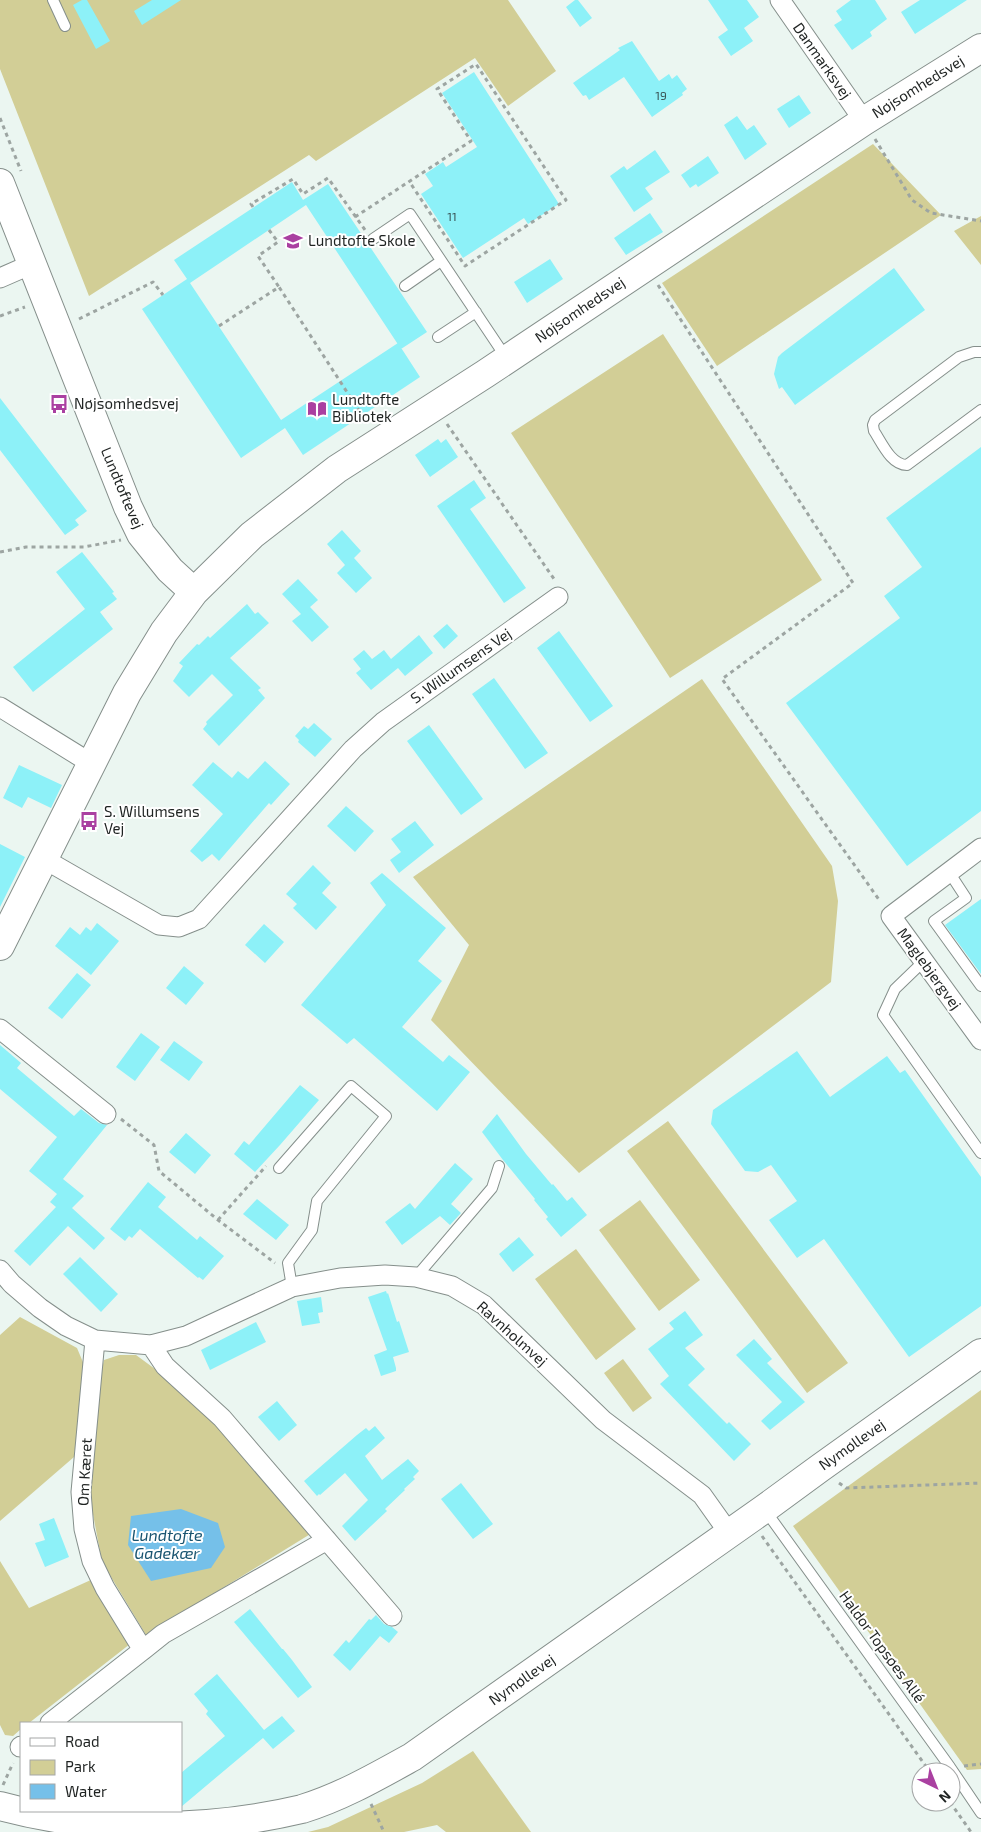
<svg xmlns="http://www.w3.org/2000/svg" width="981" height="1832" viewBox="0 0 981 1832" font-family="'Exo 2',sans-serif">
	<rect width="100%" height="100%" fill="#ebf6f1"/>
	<!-- green -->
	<path fill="#d2ce96" d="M0 0H508L556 71 508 106 475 58 316 161 309 155 89 296 0 69Z
		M873 144 941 215 717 366 662 283Z
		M981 216V265L954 231Z
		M663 334 822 580 670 678 511 433Z
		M702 679 832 866 838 901 831 982 579 1173 431 1020 469 945 413 877Z
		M668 1121 848 1363 807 1393 627 1151Z
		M640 1200 700 1280 659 1311 599 1230Z
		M576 1249 636 1329 596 1360 535 1279Z
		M20 1317 77 1348 85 1367 74 1457 0 1521V1335Z
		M119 1355H136L170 1380 225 1431 312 1533 146 1635 102 1562 92 1509 90 1475 99 1381 104 1360Z
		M623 1359 652 1398 633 1412 604 1373Z
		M981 1390V1769L967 1770 793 1526Z
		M0 1561 29 1608 93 1579 130 1644 29 1723H21V1729L13 1736 5 1735 0 1725Z
		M473 1751 531 1832H446L437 1825 404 1832H308L328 1827 422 1783Z"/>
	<!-- water -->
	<path fill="#75c0e9" d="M181 1509 218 1523 225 1547 211 1568 151 1581 128 1545 131 1516Z"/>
	<!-- building -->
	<path fill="#8df1f8" d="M82 0H87L110 41 96 49 73 5Z
		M152 0H181L142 25 134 11Z
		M575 0H578L592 18 580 27 566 7Z
		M708 0H747L759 17 744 28 753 41 731 56 718 37 728 30Z
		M851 0H875L887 19 870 32 872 36 852 50 834 25 842 20 836 11Z
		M920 0H967L915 34 901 12Z
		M632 41 659 81 669 74 672 79 677 75 687 89 682 93 683 95 652 117 624 77 589 100 586 95 583 96 573 83 620 50 618 48Z
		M474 72 559 204 528 224 524 218 463 258 421 194 433 186 425 174 443 162 446 167 477 147 442 93Z
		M799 95 811 113 789 128 777 109Z
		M737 116 747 130 754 125 767 144 745 160 724 125Z
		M655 150 670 172 645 188 653 199 634 212 610 176 624 166 627 170Z
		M708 156 719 173 698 187 696 184 690 188 681 175Z
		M292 182 303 200 328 184 427 332 401 349 306 205 190 283 281 420 398 343 420 377 303 455 285 428 241 458 142 309 187 279 174 260Z
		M650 213 663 232 626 255 614 238Z
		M550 259 563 279 527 303 514 282Z
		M894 268 925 310 795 405 782 387 779 389 774 374 778 357 782 353Z
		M0 398 87 511 75 520 79 525 65 535 0 450Z
		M438 439 441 443 446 439 458 457 430 477 415 455Z
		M981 447V811L907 866 786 703 900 618 884 596 922 567 886 518Z
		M474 480 486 498 470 509 526 588 504 603 437 506Z
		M342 530 361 551 354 558 372 578 356 593 337 573 345 565 327 544Z
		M82 552 114 592 112 593 117 599 100 612 113 629 33 692 13 667 85 609 56 572Z
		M298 579 318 600 310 607 329 627 312 642 292 621 301 614 282 594Z
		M247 604 255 614 258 612 269 623 230 658 261 688 258 690 265 698 219 746 203 729 207 724 206 722 233 695 212 674 189 697 173 681 183 666 179 663 197 644 199 645 208 636 210 638Z
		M447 624 458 636 444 649 433 636Z
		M559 631 613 706 590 722 537 648Z
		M419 635 433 653 405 676 398 668 371 690 356 673 361 669 353 659 364 650 372 659 384 650 391 659Z
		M494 678 548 753 525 769 472 694Z
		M314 723 332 739 315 757 298 742 299 740 295 736 304 726 308 729Z
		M429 725 483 799 461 815 407 741Z
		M265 761 290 784 271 805 269 803 219 861 212 854 202 862 190 851 223 814 192 785 213 762 232 778 238 771 248 779Z
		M19 765 62 785 51 808 28 797 22 808 3 798Z
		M346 806 374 831 355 852 327 826Z
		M415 821 434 845 399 873 390 860 401 852 391 839Z
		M0 844 25 857 0 907Z
		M313 865 331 883 322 893 337 907 316 930 293 908 297 904 286 894Z
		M382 873 446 928 418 961 442 981 402 1027 443 1062 449 1055 470 1072 437 1111 354 1038 347 1044 301 1005 386 905 370 883Z
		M981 899V974L945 925Z
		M97 923 119 941 91 975 55 946 70 927 80 935 86 927 91 931Z
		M264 924 284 942 265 963 245 945Z
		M184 966 204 983 186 1005 166 988Z
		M77 973 91 985 62 1019 48 1008Z
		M141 1033 160 1047 135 1081 116 1067Z
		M174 1041 203 1062 189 1081 160 1060Z
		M0 1045 21 1063 17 1068 74 1116 81 1109 99 1123 107 1125 63 1179 84 1196 72 1208 105 1238 94 1250 68 1226 30 1266 14 1251 56 1207 50 1202 57 1194 29 1171 57 1137 0 1089Z
		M797 1051 830 1097 887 1056 900 1073 905 1070 981 1177V1306L909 1357 824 1239 797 1258 769 1220 797 1201 771 1165 758 1172 745 1171 711 1124 713 1110Z
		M300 1085 319 1100 280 1145 255 1172 234 1154 244 1141 249 1145Z
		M497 1114 526 1154 552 1185 553 1184 567 1201 572 1197 587 1215 561 1237 546 1219 548 1217 534 1200 535 1199 503 1160 482 1132Z
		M186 1133 211 1155 195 1174 169 1152Z
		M455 1163 473 1179 451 1204 461 1213 450 1225 440 1216 402 1245 385 1222 410 1203 415 1209Z
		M148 1182 166 1197 158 1207 197 1240 200 1236 224 1256 203 1280 199 1277 198 1278 140 1229 132 1238 129 1236 125 1241 110 1229Z
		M257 1199 289 1225 276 1240 243 1214Z
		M519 1237 534 1255 513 1272 499 1254Z
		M80 1257 118 1294 101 1312 63 1274Z
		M386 1291 387 1294 388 1293 397 1322 399 1321 409 1352 393 1357 396 1368V1371L381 1376 374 1355 387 1350 368 1297Z
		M321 1297 323 1312 318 1313 320 1323 302 1326 297 1301Z
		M685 1311 703 1335 685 1348 705 1369 688 1385 727 1424 729 1422 751 1444 734 1461 660 1384 669 1376 648 1349 674 1329 669 1323Z
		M256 1322 266 1342 210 1370 201 1350Z
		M754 1339 772 1359 767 1363 805 1402 770 1430 761 1421 782 1402 736 1355Z
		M277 1401 297 1425 279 1441 258 1417Z
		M375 1426 385 1438 365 1456 382 1480 408 1459 419 1471 413 1477 415 1479 404 1489 405 1490 385 1509 387 1511 355 1541 342 1526 368 1500 345 1473 320 1495 319 1494 317 1496 304 1481 357 1435 366 1428 369 1431Z
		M461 1483 493 1524 473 1539 441 1499Z
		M54 1518 69 1557 45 1567 35 1543 45 1540 39 1524Z
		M250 1609 282 1649H283L292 1660 312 1687 298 1698 234 1622Z
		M376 1615 384 1624 392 1627 398 1632 389 1643 380 1636 350 1671 333 1655 346 1640 349 1643 369 1619 371 1620Z
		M217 1674 264 1730 282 1716 295 1731 273 1749 263 1738 181 1807V1773L225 1736 206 1714 208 1711 194 1694Z"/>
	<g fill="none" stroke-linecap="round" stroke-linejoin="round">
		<!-- lane casing -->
		<g stroke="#858f8b" stroke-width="12">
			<path id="lane" d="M53 0 65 26
				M373 239 410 214 507 359
				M405 286 441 261
				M438 337 476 312
				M981 352H974L959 357 875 420 873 425 874 431C882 443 891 465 907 465L981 410
				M949 872 966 898 934 921 981 986
				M924 961 895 989 883 1015 981 1153
				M279 1168 351 1086 386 1116 317 1201 312 1230 288 1263 292 1287
				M416 1277 492 1188 499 1166
				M765 1510 950 1767 981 1813"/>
		</g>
		<!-- street casing -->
		<g stroke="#858f8b" stroke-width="21">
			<path id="street" d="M780 0 864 121
				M0 278 32 264
				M0 707 92 764
				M981 848 891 916 981 1040
				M44 859 159 925 179 927 199 919 353 749 383 722 558 597
				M0 1029 106 1114
				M0 1270 12 1284 40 1308 66 1326 95 1340 151 1345 186 1336 292 1287 340 1278 385 1275 416 1277 452 1286 484 1305 603 1420 702 1495 729 1533
				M95 1340 81 1492 84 1529 92 1561 105 1588 143 1650 163 1634 327 1540
				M151 1345 165 1366 222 1418 392 1616
				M50 1723 143 1650
				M20 1747 21 1746"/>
		</g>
		<!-- secondary casing -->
		<g stroke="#858f8b" stroke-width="30">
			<path id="secondary" d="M0 183 128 507 141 534 170 570 194 592
				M0 946 127 693 164 632 194 592 252 535 337 469 485 374 864 121 981 48
				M0 1806C96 1832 205 1832 302 1809 341 1797 376 1777 412 1757L764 1509 820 1468 981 1353"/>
		</g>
		<!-- path -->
		<path stroke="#9da5a2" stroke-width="3" stroke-dasharray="4 4" stroke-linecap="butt" d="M0 118 21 171
			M875 139 912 200 931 213 981 221
			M253 207 251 204 293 179 303 194 328 178 365 230
			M355 217 471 141 437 89 476 64 566 200 465 266 409 181
			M269 230 278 242 258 256 279 287
			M658 285 853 583 722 679 880 901
			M0 316 25 307
			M79 319 153 282 163 295
			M219 326 279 287 367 423
			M447 424 554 579
			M0 552 26 547H84L121 540
			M121 1119 154 1145 159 1171 218 1220 275 1263
			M218 1220 266 1166
			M839 1483 846 1488 981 1483
			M762 1536 930 1772
			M964 1766 981 1764
			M3 1785 13 1763
			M950 1802 971 1832
			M371 1804 384 1832"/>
		<!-- lane -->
		<use href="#lane" stroke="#fff" stroke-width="10"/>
		<!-- street -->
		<use href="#street" stroke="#fff" stroke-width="19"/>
		<!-- secondary -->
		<use href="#secondary" stroke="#fff" stroke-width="28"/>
	</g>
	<!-- icons -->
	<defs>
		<g id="school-bare" transform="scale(1.5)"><path d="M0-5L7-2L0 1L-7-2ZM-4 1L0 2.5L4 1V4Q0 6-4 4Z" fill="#aa40a1" stroke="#fff" stroke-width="2.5" paint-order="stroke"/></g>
		<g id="bus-bare" transform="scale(1.5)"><path d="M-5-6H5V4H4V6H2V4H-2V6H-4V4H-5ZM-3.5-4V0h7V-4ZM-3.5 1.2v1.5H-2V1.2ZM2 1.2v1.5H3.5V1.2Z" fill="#aa40a1" stroke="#fff" stroke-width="2.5" paint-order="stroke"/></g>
		<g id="library-bare" transform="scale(1.5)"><path d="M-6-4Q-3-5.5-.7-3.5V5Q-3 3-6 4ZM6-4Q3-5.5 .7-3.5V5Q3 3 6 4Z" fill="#aa40a1" stroke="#fff" stroke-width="2.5" paint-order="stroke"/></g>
	</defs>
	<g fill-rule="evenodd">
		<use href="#school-bare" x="293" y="241"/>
		<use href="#bus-bare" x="59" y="404"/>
		<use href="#library-bare" x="317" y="409"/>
		<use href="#bus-bare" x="89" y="821"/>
	</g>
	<g text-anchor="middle" stroke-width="4" stroke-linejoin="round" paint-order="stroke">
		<!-- number labels -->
		<g font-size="12" fill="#3a5658">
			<text x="661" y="100">19</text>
			<text x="452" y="221">11</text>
		</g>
		<!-- street labels -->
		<g font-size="15" fill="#1f2322" stroke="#fff">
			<text transform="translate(822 61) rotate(55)" y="5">Danmarksvej</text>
			<text transform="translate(918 87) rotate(-32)" y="5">Nøjsomhedsvej</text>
			<text transform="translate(580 310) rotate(-34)" y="5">Nøjsomhedsvej</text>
			<text transform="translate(122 488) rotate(67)" y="5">Lundtoftevej</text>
			<text transform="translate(461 666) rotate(-35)" y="5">S. Willumsens Vej</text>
			<text transform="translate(929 969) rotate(54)" y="5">Maglebjergvej</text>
			<text transform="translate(512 1334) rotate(42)" y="5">Ravnholmvej</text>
			<text transform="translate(852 1445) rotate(-35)" y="5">Nymøllevej</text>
			<text transform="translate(85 1472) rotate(-87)" y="5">Om Kæret</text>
			<text transform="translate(882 1647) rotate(54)" y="5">Haldor Topsøes Allé</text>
			<text transform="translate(522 1680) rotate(-35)" y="5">Nymøllevej</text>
		</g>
		<!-- poi labels -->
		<g font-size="15" fill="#1f2322" stroke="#fff" text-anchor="start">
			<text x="308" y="246">Lundtofte Skole</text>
			<text x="332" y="405">Lundtofte<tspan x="332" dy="17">Bibliotek</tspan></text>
			<text x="74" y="409">Nøjsomhedsvej</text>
			<text x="104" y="817">S. Willumsens<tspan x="104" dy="17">Vej</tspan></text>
		</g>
		<!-- water labels -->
		<g font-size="16" font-style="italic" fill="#195470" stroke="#fff">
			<text x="167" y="1541">Lundtofte<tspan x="167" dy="18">Gadekær</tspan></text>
		</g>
	</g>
	<!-- legend -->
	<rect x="20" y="1722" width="162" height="90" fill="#ffffff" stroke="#a5a7a7"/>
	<rect x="30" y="1738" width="25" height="8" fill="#ffffff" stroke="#a5a7a7"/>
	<text x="65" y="1747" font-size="15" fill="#1f2322">Road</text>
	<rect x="30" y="1760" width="25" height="15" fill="#d2ce96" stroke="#a5a7a7"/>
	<text x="65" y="1772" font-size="15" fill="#1f2322">Park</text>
	<rect x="30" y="1784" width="25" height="15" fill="#75c0e9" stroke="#a5a7a7"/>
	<text x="65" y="1797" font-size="15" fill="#1f2322">Water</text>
	<!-- north arrow -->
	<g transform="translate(936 1787) rotate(137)"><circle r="24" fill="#ffffff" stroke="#a5a7a7"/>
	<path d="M0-4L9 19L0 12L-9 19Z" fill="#aa40a1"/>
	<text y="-8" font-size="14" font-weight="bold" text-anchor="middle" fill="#1f2322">N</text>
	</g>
</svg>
